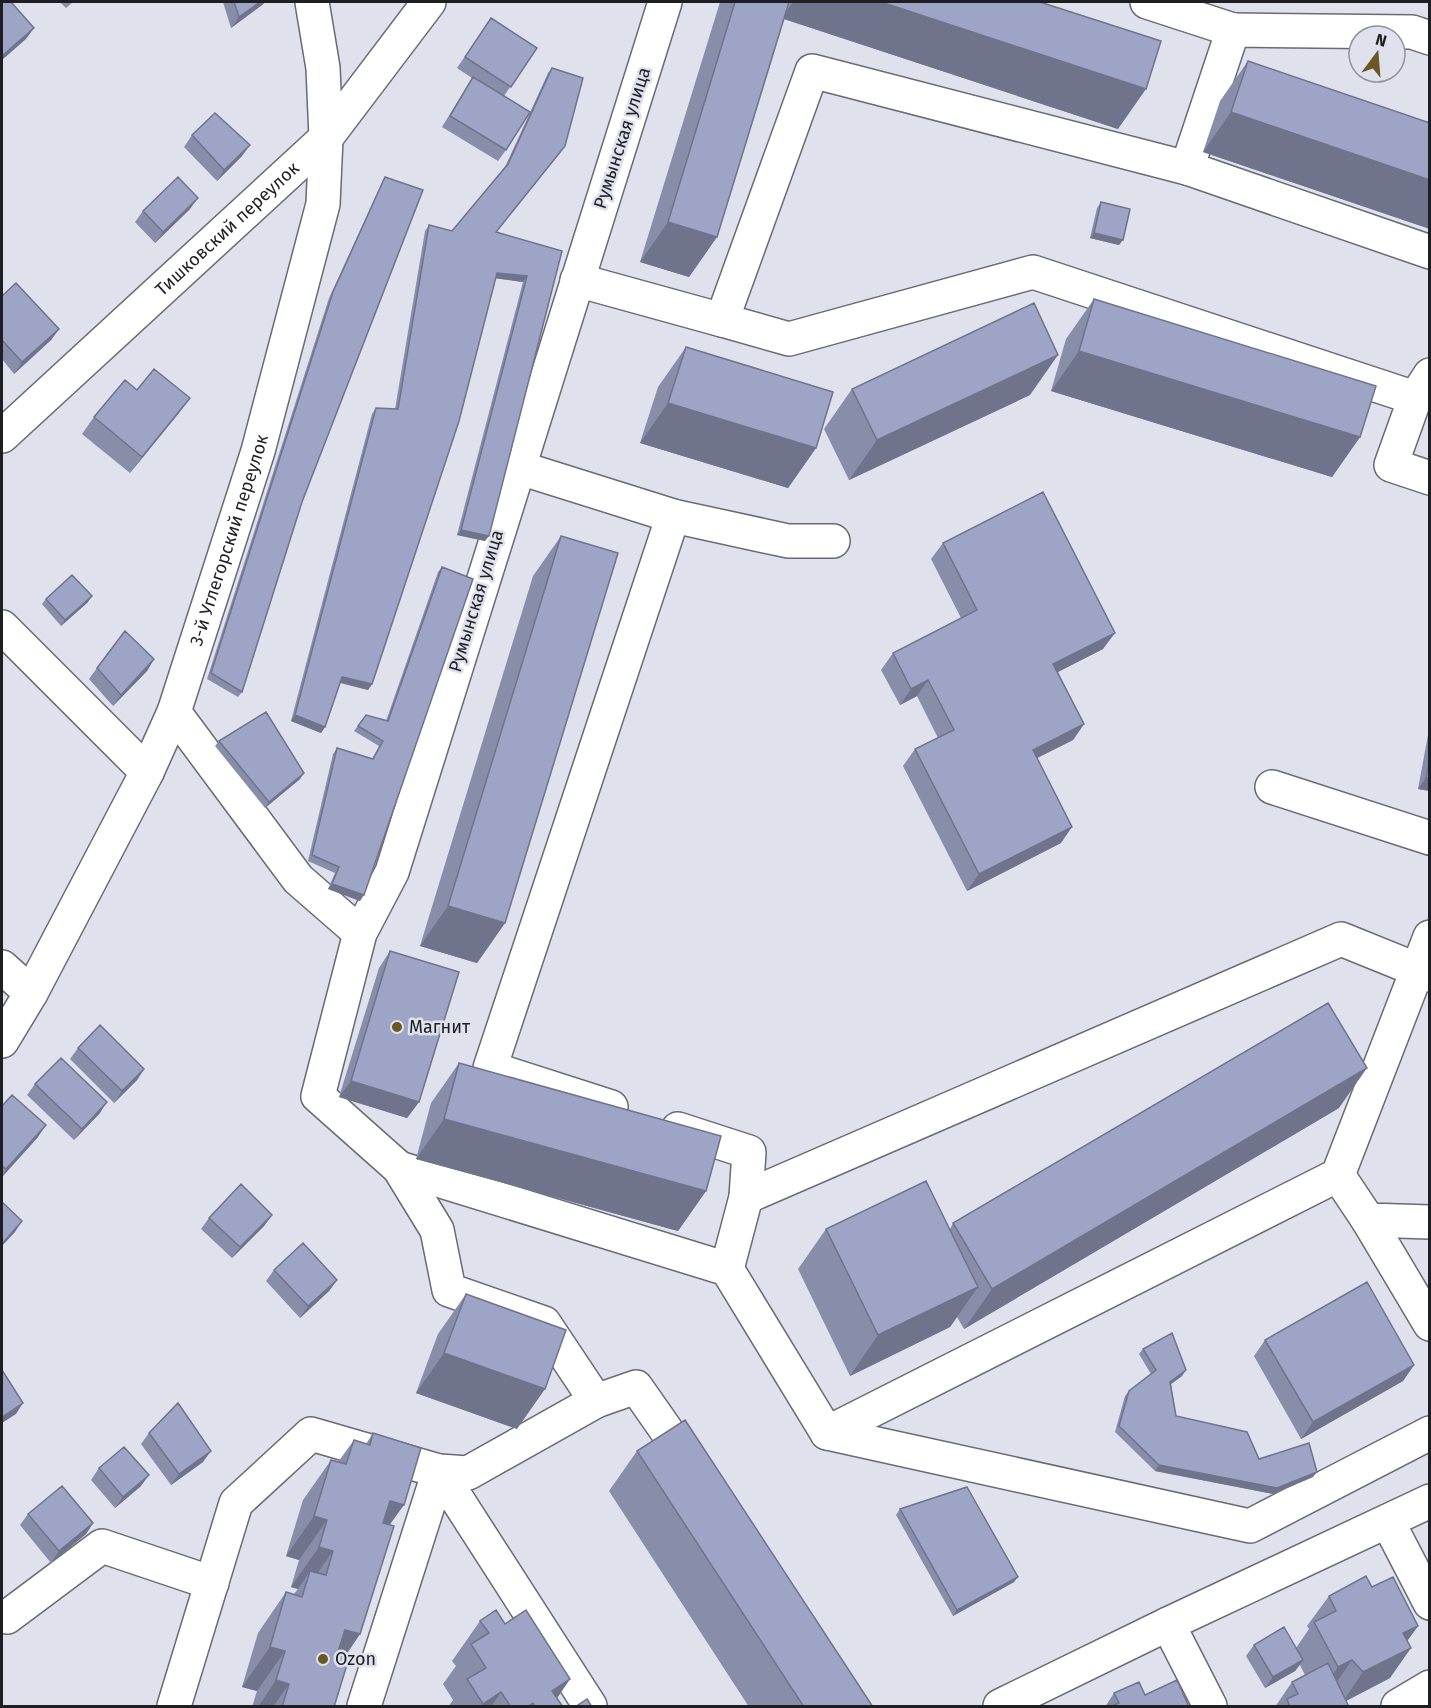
<svg xmlns="http://www.w3.org/2000/svg" width="1431" height="1708" viewBox="0 0 1431 1708" font-family="'Fira Sans',sans-serif">
	<rect width="100%" height="100%" fill="#dfe1ec"/>
	<g fill="none" stroke-linecap="round" stroke-linejoin="round">
		<!-- minor casing -->
		<g stroke="#686a74" stroke-width="36">
			<g id="minor">
				<path d="M665 2 392 872 360 933 318 1096 399 1168 437 1230 449 1290 544 1323 596 1401 636 1387 692 1467"/>
				<path d="M1147 2 1233 30"/>
				<path d="M1187 168 1233 30 1412 32 1430 38"/>
				<path d="M577 280 722 320"/>
				<path d="M1430 375 1415 398 1391 465 1430 478"/>
				<path d="M1415 398 1033 272 789 339 722 320 812 71 1187 168 1430 252"/>
				<path id="s1" d="M2 436 326 138 429 2"/>
				<path d="M517 467 673 516 788 541H833"/>
				<path d="M2 627 147 772"/>
				<path d="M174 712 298 879 360 933"/>
				<path d="M1272 787 1430 838"/>
				<path d="M2 967 31 993"/>
				<path id="s2" d="M2 1041 31 993 147 772 174 712 258 451 323 204 326 138 323 68 312 2"/>
				<path d="M611 1107 490 1068 673 516"/>
				<path d="M678 1129 749 1152 746 1197"/>
				<path d="M399 1168 727 1269 827 1433 1338 1175 1368 1220 1430 1222"/>
				<path d="M1338 1175 1430 937"/>
				<path d="M1368 1220 1430 1324"/>
				<path d="M727 1269 746 1197 1341 939 1430 975"/>
				<path d="M827 1433 1250 1526 1430 1433"/>
				<path d="M1388 1522 1430 1603"/>
				<path d="M7 1617 102 1546 212 1583"/>
				<path d="M1168 1624 1210 1706"/>
				<path d="M174 1706 236 1503 311 1434 439 1471 468 1473 596 1401"/>
				<path d="M364 1706 439 1471 590 1706"/>
				<path d="M1000 1706 1168 1624 1430 1501"/>
				<path d="M1398 1706 1430 1687"/>
			</g>
		</g>
		<!-- minor -->
		<use href="#minor" stroke="#fff" stroke-width="33"/>
	</g>
	<!-- wall -->
	<path fill="#888daa" d="M60 2H73L66 8Z
		M223 2H265L262 5 231 28Z
		M720 2H1040L1118 129 784 19 717 237 689 277 640 262Z
		M491 18 537 48 504 96 506 150 498 161 442 127 472 78 457 68Z
		M1248 61 1430 123V229L1203 152 1220 101Z
		M552 68 561 152 496 232 562 251 485 541 457 535 523 282 495 278 372 684 368 690 340 683 325 727 321 733 291 721 372 414 376 408 395 409 425 231 429 225 452 231 505 167 548 73Z
		M192 135 242 156 217 181 184 147Z
		M385 177 302 502 242 692 238 697 207 679 329 298 382 183Z
		M1101 202 1119 245 1090 238 1097 208Z
		M190 209 155 243 135 222 143 211Z
		M2 296 59 329 51 340 14 374 2 359Z
		M1094 299 1360 437 1332 477 1051 391 1066 339Z
		M686 347 816 448 788 488 640 443 658 387Z
		M852 389 1030 395 849 480 824 429Z
		M190 398 178 414 130 473 82 434 94 417Z
		M561 536 505 923 477 963 420 946 533 576Z
		M943 543 1103 649 1058 672 1084 724 1073 740 1037 758 1061 843 967 891 903 766 915 749 938 738 917 696 900 705 881 670 893 653 961 618 931 559Z
		M442 567 360 901 328 889 335 873 308 861 333 754 337 748 372 759 379 746 354 731 366 715 386 721 438 572Z
		M46 599 88 602 61 626 42 604Z
		M154 659 147 671 113 706 89 679 97 668Z
		M1430 733V791L1418 789 1428 735Z
		M219 741 300 779 265 808 215 746Z
		M390 951 419 1102 407 1118 339 1097 379 968Z
		M78 1048 144 1069 137 1080 114 1103 70 1059Z
		M459 1063 706 1191 678 1231 416 1159 431 1103Z
		M35 1084 100 1113 74 1140 27 1095Z
		M2 1106 38 1137 2 1177Z
		M1339 1108 964 1329 957 1317 950 1327 850 1376 798 1269 826 1229H950L953 1223Z
		M272 1215 264 1226 232 1258 201 1229 209 1218Z
		M274 1270 337 1280 329 1291 300 1318 266 1281Z
		M466 1294 517 1429 416 1393 438 1334Z
		M1265 1340 1414 1365 1403 1381 1301 1439 1254 1356Z
		M1143 1349 1182 1376 1171 1384 1176 1416 1259 1459 1313 1477 1273 1494 1155 1471 1115 1432 1125 1396 1129 1391 1151 1374 1139 1354Z
		M149 1433 203 1462 171 1485 141 1444Z
		M373 1433 389 1525 360 1634 345 1657 334 1707H252L257 1691 242 1687 258 1633 286 1592 293 1595 298 1589 291 1587 299 1560 286 1556 303 1500 331 1460 338 1462 354 1440 366 1444Z
		M637 1451 873 1707H749L609 1491Z
		M99 1468 141 1486 115 1508 91 1480Z
		M900 1509 1014 1582 953 1616 896 1515Z
		M28 1514 93 1523 86 1534 51 1563 20 1525Z
		M1372 1587 1418 1626 1407 1641 1390 1678 1346 1701 1349 1707H1275L1292 1682 1305 1675 1300 1665 1295 1671 1265 1688 1246 1656 1254 1645 1296 1648 1309 1629 1307 1626 1329 1596Z
		M480 1621 505 1624 570 1679 557 1698 563 1707H448L453 1700 443 1684 456 1666 452 1661Z
		M1114 1693 1145 1695 1189 1707H1105Z"/>
	<!-- shaded-wall -->
	<path fill="#6f738b" d="M260 2H265L262 5 231 28 239 17Z
		M793 2H881L1146 89 1118 129 781 18Z
		M34 28 26 39 2 60V56Z
		M1231 112 1430 180V229L1203 152Z
		M250 145 242 156 217 181 224 170Z
		M198 198 190 209 155 243 163 232Z
		M668 222 717 237 689 277 640 262Z
		M1094 233 1123 240 1119 245 1090 238Z
		M497 273 527 276 523 282 493 278Z
		M59 329 51 340 14 374 22 362Z
		M1079 351 1360 437 1332 477 1051 391Z
		M1058 355 1030 395 849 480 877 440Z
		M190 398 178 414 130 473 142 457Z
		M668 403 816 448 788 488 640 443Z
		M461 530 489 536 485 541 457 535Z
		M92 596 88 602 61 626 65 620Z
		M1115 633 1103 649 1042 680 1053 664Z
		M154 659 147 671 113 706 121 695Z
		M342 677 372 684 368 690 338 682Z
		M928 680 917 696 900 705 911 689Z
		M295 715 325 727 321 733 291 721Z
		M1084 724 1073 740 1021 766 1033 750Z
		M304 773 300 779 265 808 269 802Z
		M1426 778H1430V791L1418 789Z
		M1072 827 1061 843 967 891 979 874Z
		M332 884 364 895 360 901 328 889Z
		M448 906 505 923 477 963 420 946Z
		M1367 1068 1339 1108 964 1329 992 1289Z
		M144 1069 137 1080 114 1103 122 1091Z
		M351 1081 419 1102 407 1118 339 1097Z
		M107 1102 100 1113 74 1140 82 1129Z
		M444 1119 706 1191 678 1231 416 1159Z
		M46 1125 38 1137 2 1177 6 1169Z
		M272 1215 264 1226 232 1258 240 1247Z
		M22 1221 15 1232 2 1246V1244Z
		M337 1280 329 1291 300 1318 308 1306Z
		M978 1287 950 1327 850 1376 878 1335Z
		M444 1353 545 1389 517 1429 416 1393Z
		M1414 1365 1403 1381 1301 1439 1313 1422Z
		M1186 1370 1182 1376 1167 1387 1170 1382Z
		M23 1403 16 1414 2 1423V1417Z
		M211 1451 203 1462 171 1485 179 1474Z
		M1159 1465 1317 1472 1313 1477 1273 1494 1155 1471Z
		M149 1475 141 1486 115 1508 123 1497Z
		M390 1501 404 1505 375 1545Z
		M314 1516 327 1520 299 1560 286 1556Z
		M93 1523 86 1534 51 1563 59 1551Z
		M319 1547 333 1551 305 1591 310 1571 298 1589 291 1587Z
		M1018 1577 1014 1582 953 1616 957 1610Z
		M1418 1626 1397 1655 1411 1648 1390 1678 1342 1703 1363 1672 1403 1633Z
		M345 1630 360 1634 332 1674 316 1670Z
		M270 1647 285 1651 257 1691 242 1687Z
		M1303 1660 1295 1671 1265 1688 1273 1677Z
		M1352 1660 1331 1690 1317 1698 1338 1667Z
		M570 1679 551 1707 552 1691Z
		M276 1680 289 1684 273 1707 268 1704 266 1707H258Z
		M501 1692 491 1707H481L483 1704Z"/>
	<!-- building -->
	<path fill="#9ea4c6" stroke="#6f738b" stroke-width="1.5" d="M2 2H11L34 28 2 56Z
		M234 2H260L239 17Z
		M735 2H789L717 237 668 222Z
		M881 2H1040L1161 41 1146 89Z
		M491 18 537 48 511 87 465 57Z
		M1248 61 1430 123V180L1231 112Z
		M552 68 583 78 565 146 496 232 562 251 489 536 461 530 527 276 497 273 459 421 372 684 342 677 325 727 295 715 376 408 398 409 429 225 452 231 508 164Z
		M473 77 530 112 506 150 450 116Z
		M215 113 250 145 224 170 192 135Z
		M178 177 198 198 163 232 143 211Z
		M385 177 423 190 302 502 242 692 211 673 333 292Z
		M1101 202 1130 209 1123 240 1094 233Z
		M16 283 59 329 22 362 2 340V296Z
		M1094 299 1376 386 1360 437 1079 351Z
		M1034 303 1058 355 877 440 852 389Z
		M686 347 833 392 816 448 668 403Z
		M154 369 190 398 142 457 94 417 125 380 137 390Z
		M1043 492 1115 633 1053 664 1084 724 1033 750 1072 827 979 874 915 749 954 730 928 680 911 689 893 653 977 610 943 543Z
		M561 536 618 553 505 923 448 906Z
		M442 567 473 579 364 895 332 884 339 867 312 855 337 748 373 759 383 741 358 726 366 715 388 721Z
		M72 575 92 596 65 620 46 599Z
		M125 631 154 659 121 695 97 668Z
		M266 712 304 773 269 802 219 741Z
		M1430 758V778H1426Z
		M390 951 459 972 419 1102 351 1081Z
		M1328 1003 1367 1068 992 1289 953 1223Z
		M100 1025 144 1069 122 1091 78 1048Z
		M61 1058 107 1102 82 1129 35 1084Z
		M459 1063 721 1136 706 1191 444 1119Z
		M12 1095 46 1125 6 1169 2 1166V1106Z
		M926 1181 978 1287 878 1335 826 1229Z
		M241 1184 272 1215 240 1247 209 1218Z
		M2 1202 22 1221 2 1244Z
		M303 1243 337 1280 308 1306 274 1270Z
		M1367 1282 1414 1365 1313 1422 1265 1340Z
		M466 1294 566 1330 545 1389 444 1353Z
		M1172 1333 1186 1370 1170 1382 1176 1416 1247 1432 1259 1459 1309 1443 1317 1472 1277 1488 1159 1465 1119 1426 1129 1391 1156 1370 1143 1349Z
		M2 1370 23 1403 2 1417Z
		M178 1403 211 1451 179 1474 149 1433Z
		M685 1420 873 1707H804L637 1451Z
		M373 1433 421 1448 404 1505 390 1501 383 1523 394 1526 360 1634 345 1630 337 1655 349 1658 334 1707H282L289 1684 276 1680 285 1651 270 1647 286 1592 302 1597 310 1571 326 1575 333 1551 319 1547 327 1520 314 1516 331 1460 346 1464 354 1440 370 1445Z
		M124 1447 149 1475 123 1497 99 1468Z
		M62 1486 93 1523 59 1551 28 1514Z
		M967 1487 1018 1577 957 1610 900 1509Z
		M1366 1576 1372 1587 1393 1577 1418 1626 1403 1633 1411 1648 1363 1672 1352 1660 1338 1667 1314 1622 1336 1611 1329 1596Z
		M496 1610 505 1624 526 1610 570 1679 552 1691 563 1707H535L533 1703 527 1707H511L501 1692 483 1704 467 1679 486 1668 471 1644 489 1633 480 1621Z
		M1284 1627 1303 1660 1273 1677 1254 1645Z
		M1328 1663 1349 1707H1290L1287 1699 1298 1694 1292 1682Z
		M1177 1680 1189 1707H1110L1119 1703 1114 1693 1139 1682 1145 1695Z
		M587 1699 592 1707H575Z
		M268 1704 278 1707H268Z"/>
	<!-- markers -->
	<g fill="#6b5625" stroke="#dfe1ec" stroke-width="2">
		<circle cx="397" cy="1027" r="6"/>
		<circle cx="323" cy="1659" r="6"/>
	</g>
	<g text-anchor="middle" stroke-width="5" stroke-linejoin="round" paint-order="stroke">
		<!-- street labels -->
		<g font-size="18" fill="#1e1f23" stroke="#dfe1ec">
			<text transform="translate(622 138) rotate(-72)" y="6">Румынская улица</text>
			<text dy="6" stroke="none"><textPath href="#s1" startOffset="306">Тишковский переулок</textPath></text>
			<text dy="6" stroke="none"><textPath href="#s2" startOffset="552">3-й Углегорский переулок</textPath></text>
			<text transform="translate(476 601) rotate(-73)" y="6">Румынская улица</text>
		</g>
		<!-- poi labels -->
		<g font-size="18" fill="#1e1f23" stroke="#dfe1ec" text-anchor="start">
			<text x="409" y="1033">Магнит</text>
			<text x="335" y="1665">Ozon</text>
		</g>
	</g>
	<!-- border -->
	<rect width="1431" height="1708" fill="none" stroke="#1e1f23" stroke-width="6"/>
	<!-- north arrow -->
	<g transform="translate(1377 54) rotate(16)"><circle r="28" fill="#dfe1ec" stroke="#92939c" stroke-width="1.5"/>
	<path d="M0-4.5L10 22L0 15L-10 22Z" fill="#6b5625"/>
	<text y="-9" font-size="16" font-weight="bold" text-anchor="middle" fill="#1e1f23">N</text>
	</g>
</svg>
